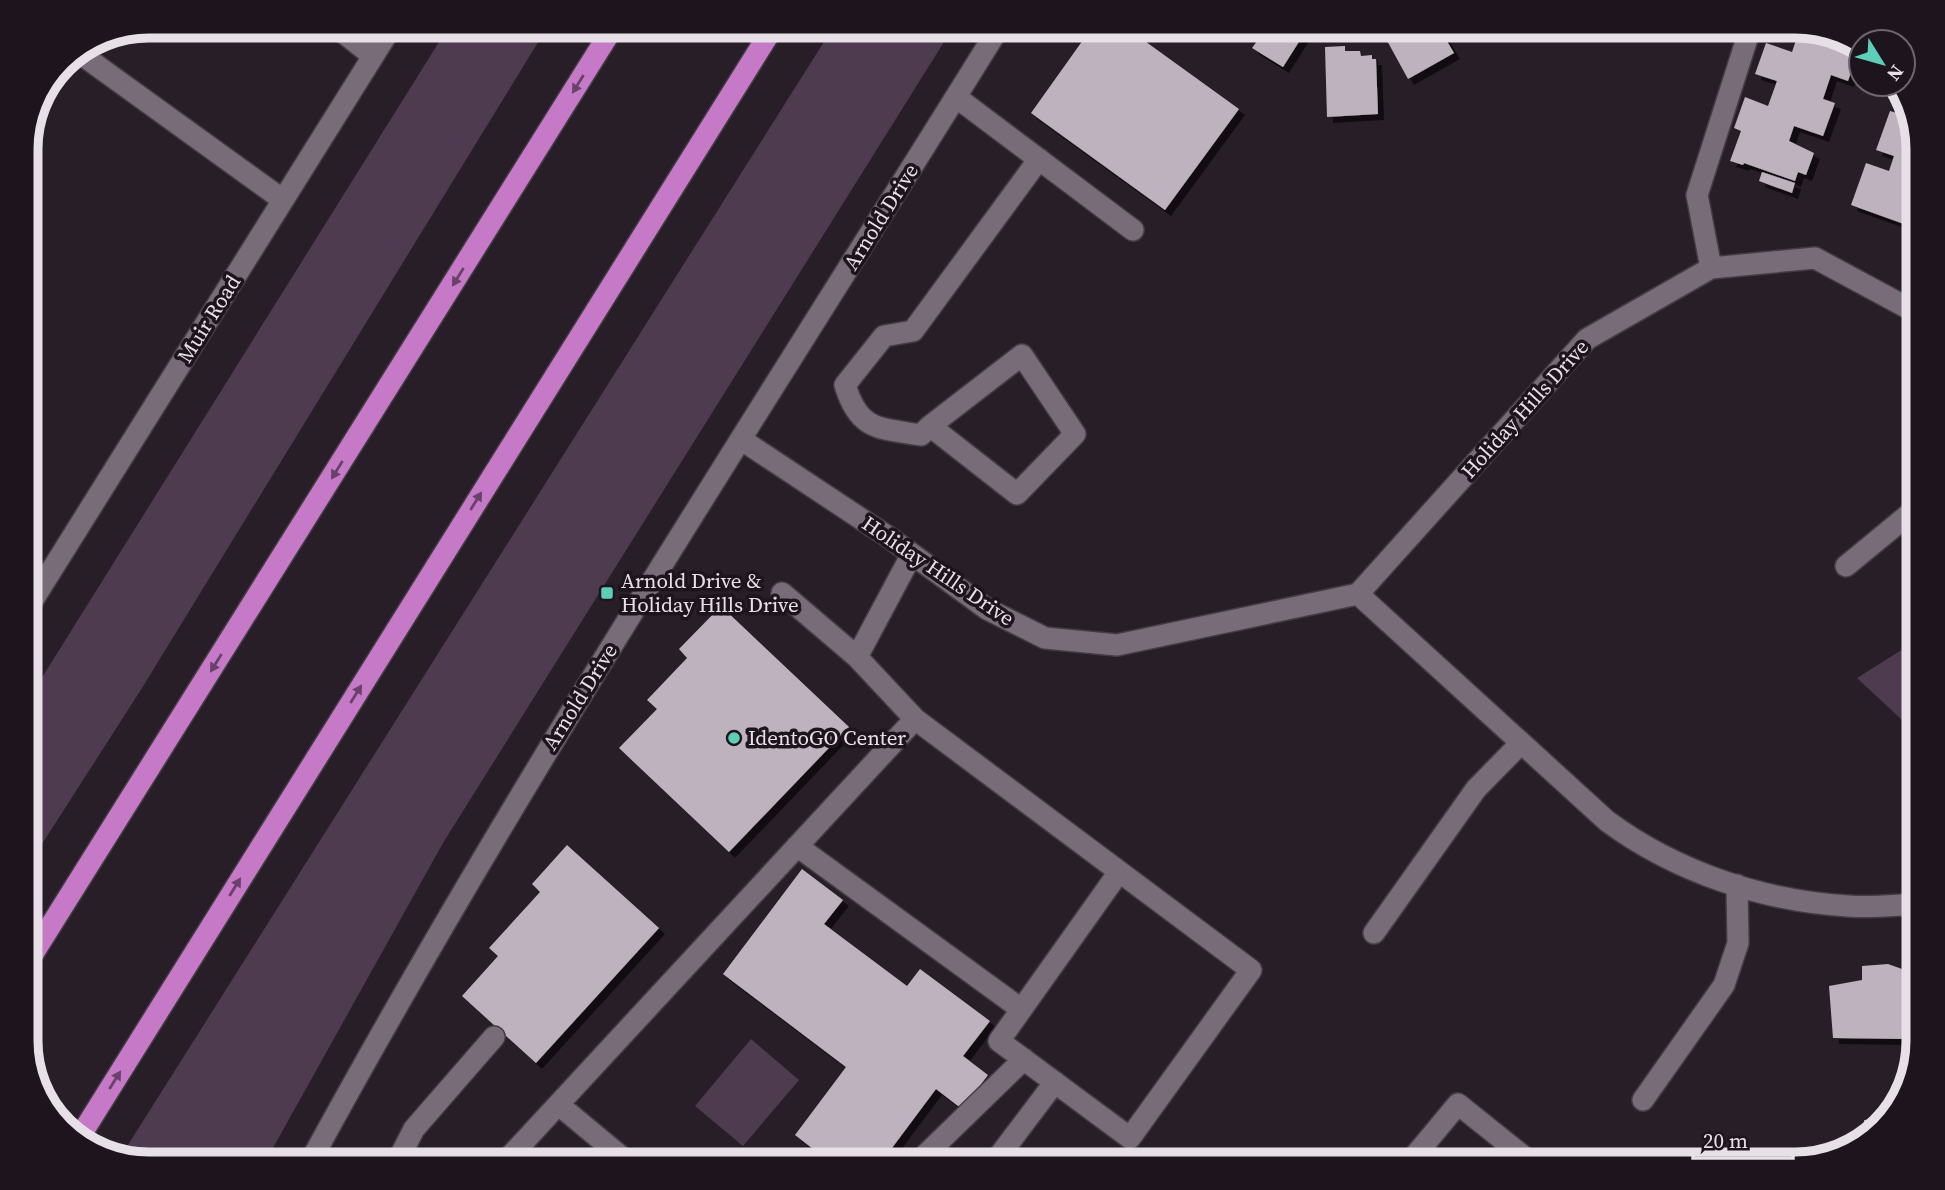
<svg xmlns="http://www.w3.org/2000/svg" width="1945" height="1190" viewBox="0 0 1945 1190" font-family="'Source Serif 4',serif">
	<defs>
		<filter id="shadow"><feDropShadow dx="6" dy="6" stdDeviation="0" flood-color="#0009"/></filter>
	</defs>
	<rect width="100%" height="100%" fill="#281e28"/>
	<!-- green -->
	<path fill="#4e3b4f" d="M449 26H548L142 688 26 869V703Z
		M834 26H954L443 843 264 1164H150L121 1156Z
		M1919 639V720H1902L1857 678Z
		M751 1039 799 1080 743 1146 695 1106Z"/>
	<!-- building -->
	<path fill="#bfb2bf" filter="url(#shadow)" d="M1093 26H1124L1239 109 1165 210 1031 113Z
		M1259 26H1309L1283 67 1252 48 1257 41 1252 38Z
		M1379 26H1438L1454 53 1408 79Z
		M1460 26H1483L1466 36Z
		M1800 28 1847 40 1846 44 1859 49 1848 81 1831 75 1823 99 1835 103 1823 136 1794 126 1789 141 1814 153 1806 175 1798 172 1795 181 1744 163 1743 165 1730 161 1741 131 1734 128 1745 97 1768 106 1777 81 1755 74 1766 43 1792 52Z
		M1345 46V51H1360L1361 56 1372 55V59H1376L1378 114 1327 117 1325 47Z
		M1904 95 1919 142V218L1915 228 1851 205 1866 163 1889 171 1894 156 1876 150 1890 111 1897 113Z
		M1762 172 1795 183 1792 193 1759 181Z
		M721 606 849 727 729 852 619 748 657 709 647 700 687 658 679 649Z
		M567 845 659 928 536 1063 462 996 498 956 489 948 540 892 532 884Z
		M802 869 843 900 824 924 907 986 920 969 990 1021 963 1056 988 1075 962 1109 936 1089 880 1164H820L821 1155 795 1135 846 1067 723 974Z
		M1888 964 1902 969 1905 1039 1833 1038 1829 986 1862 980V966Z
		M1887 1118 1864 1140V1120Z"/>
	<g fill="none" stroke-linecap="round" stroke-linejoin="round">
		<!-- minor casing -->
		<g stroke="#443c44" stroke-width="24">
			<path id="minor" d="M335 26 373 56
				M78 52 283 200
				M956 97 1133 230
				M1711 268 1697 195 1751 26
				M930 426 1017 494 1075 434 1022 355 930 426 921 435C879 428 859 431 845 385L884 336 913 331 1039 159
				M742 440 890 538 987 609 1045 638 1117 645 1358 594 1587 339 1711 268 1815 258 1919 314
				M1846 566 1919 506
				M782 593 857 657 915 719 1251 970 1130 1138 999 1041 1119 872
				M1358 594 1607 821C1676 872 1763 901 1848 906 1872 908 1895 905 1919 904
				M26 611 392 26
				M857 657 912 554
				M797 846 1021 1009
				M1374 933 1476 789 1521 743
				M1643 1100 1724 985 1738 943 1737 885
				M559 1105 630 1164
				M309 1164C521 774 766 403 1000 26
				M396 1164 414 1129 494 1037
				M503 1164 915 719
				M916 1164 1024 1059
				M993 1164 1055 1082
				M1408 1164 1458 1104 1533 1164"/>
		</g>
		<!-- highway casing -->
		<g stroke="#443c44" stroke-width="24">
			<path id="highway" d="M26 965 614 26
				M79 1138 774 26"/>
		</g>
		<!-- minor -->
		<use href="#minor" stroke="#786c78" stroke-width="21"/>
		<!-- highway -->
		<use href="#highway" stroke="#c579c6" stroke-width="21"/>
	</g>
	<!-- one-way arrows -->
	<defs><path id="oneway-solid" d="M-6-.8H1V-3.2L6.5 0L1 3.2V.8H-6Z" transform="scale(1.75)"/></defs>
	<g fill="#69416a">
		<use href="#oneway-solid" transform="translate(578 84) rotate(122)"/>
		<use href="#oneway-solid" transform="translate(458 277) rotate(122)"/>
		<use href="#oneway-solid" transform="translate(337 470) rotate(122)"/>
		<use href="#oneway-solid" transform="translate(476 501) rotate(-58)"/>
		<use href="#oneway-solid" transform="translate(216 663) rotate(122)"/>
		<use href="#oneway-solid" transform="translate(356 694) rotate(-58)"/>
		<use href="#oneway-solid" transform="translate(235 887) rotate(-58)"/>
		<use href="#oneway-solid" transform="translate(115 1080) rotate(-58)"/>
	</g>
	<!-- markers -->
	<g fill="#5eceb8" stroke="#1e141e" stroke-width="2.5">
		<rect x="600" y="586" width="14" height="14" rx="3.5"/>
		<circle cx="734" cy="738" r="7"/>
	</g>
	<g text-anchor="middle" stroke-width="7" stroke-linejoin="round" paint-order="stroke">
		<!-- street labels -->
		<g font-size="21" fill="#e7e0e7" stroke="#1e141e">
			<text transform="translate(881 217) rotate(-58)" y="7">Arnold Drive</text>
			<text transform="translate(209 319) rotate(-58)" y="7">Muir Road</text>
			<text transform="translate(1525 409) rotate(-48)" y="7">Holiday Hills Drive</text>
			<text transform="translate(938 571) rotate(34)" y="7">Holiday Hills Drive</text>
			<text transform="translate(580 697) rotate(-58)" y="7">Arnold Drive</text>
		</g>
		<!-- poi labels -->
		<g font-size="21" fill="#e7e0e7" stroke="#1e141e" text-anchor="start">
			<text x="621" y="588">Arnold Drive &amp;<tspan x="621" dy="24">Holiday Hills Drive</tspan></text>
			<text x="748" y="745">IdentoGO Center</text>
		</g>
	</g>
	<!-- crop -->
	<path d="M0 0H1945V1190H0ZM149 38H1795A111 111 0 0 1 1906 149V1041A111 111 0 0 1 1795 1152H149A111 111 0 0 1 38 1041V149A111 111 0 0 1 149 38Z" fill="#1e141e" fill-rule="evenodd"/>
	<path fill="none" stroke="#e7e0e7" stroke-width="9" d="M149 38H1795A111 111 0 0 1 1906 149V1041A111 111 0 0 1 1795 1152H149A111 111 0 0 1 38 1041V149A111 111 0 0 1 149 38Z"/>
	<!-- north arrow -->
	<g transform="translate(1882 63) rotate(127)"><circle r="33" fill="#1e141e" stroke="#6e666e" stroke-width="2"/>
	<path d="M0-5L12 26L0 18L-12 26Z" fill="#5eceb8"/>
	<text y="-10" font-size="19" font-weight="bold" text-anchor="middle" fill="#e7e0e7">N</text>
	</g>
	<!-- scale -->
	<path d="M1693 1148v10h100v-10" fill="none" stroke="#e7e0e7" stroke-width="3.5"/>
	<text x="1703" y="1148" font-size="21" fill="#e7e0e7" stroke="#1e141e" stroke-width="5" paint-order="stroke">20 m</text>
</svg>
